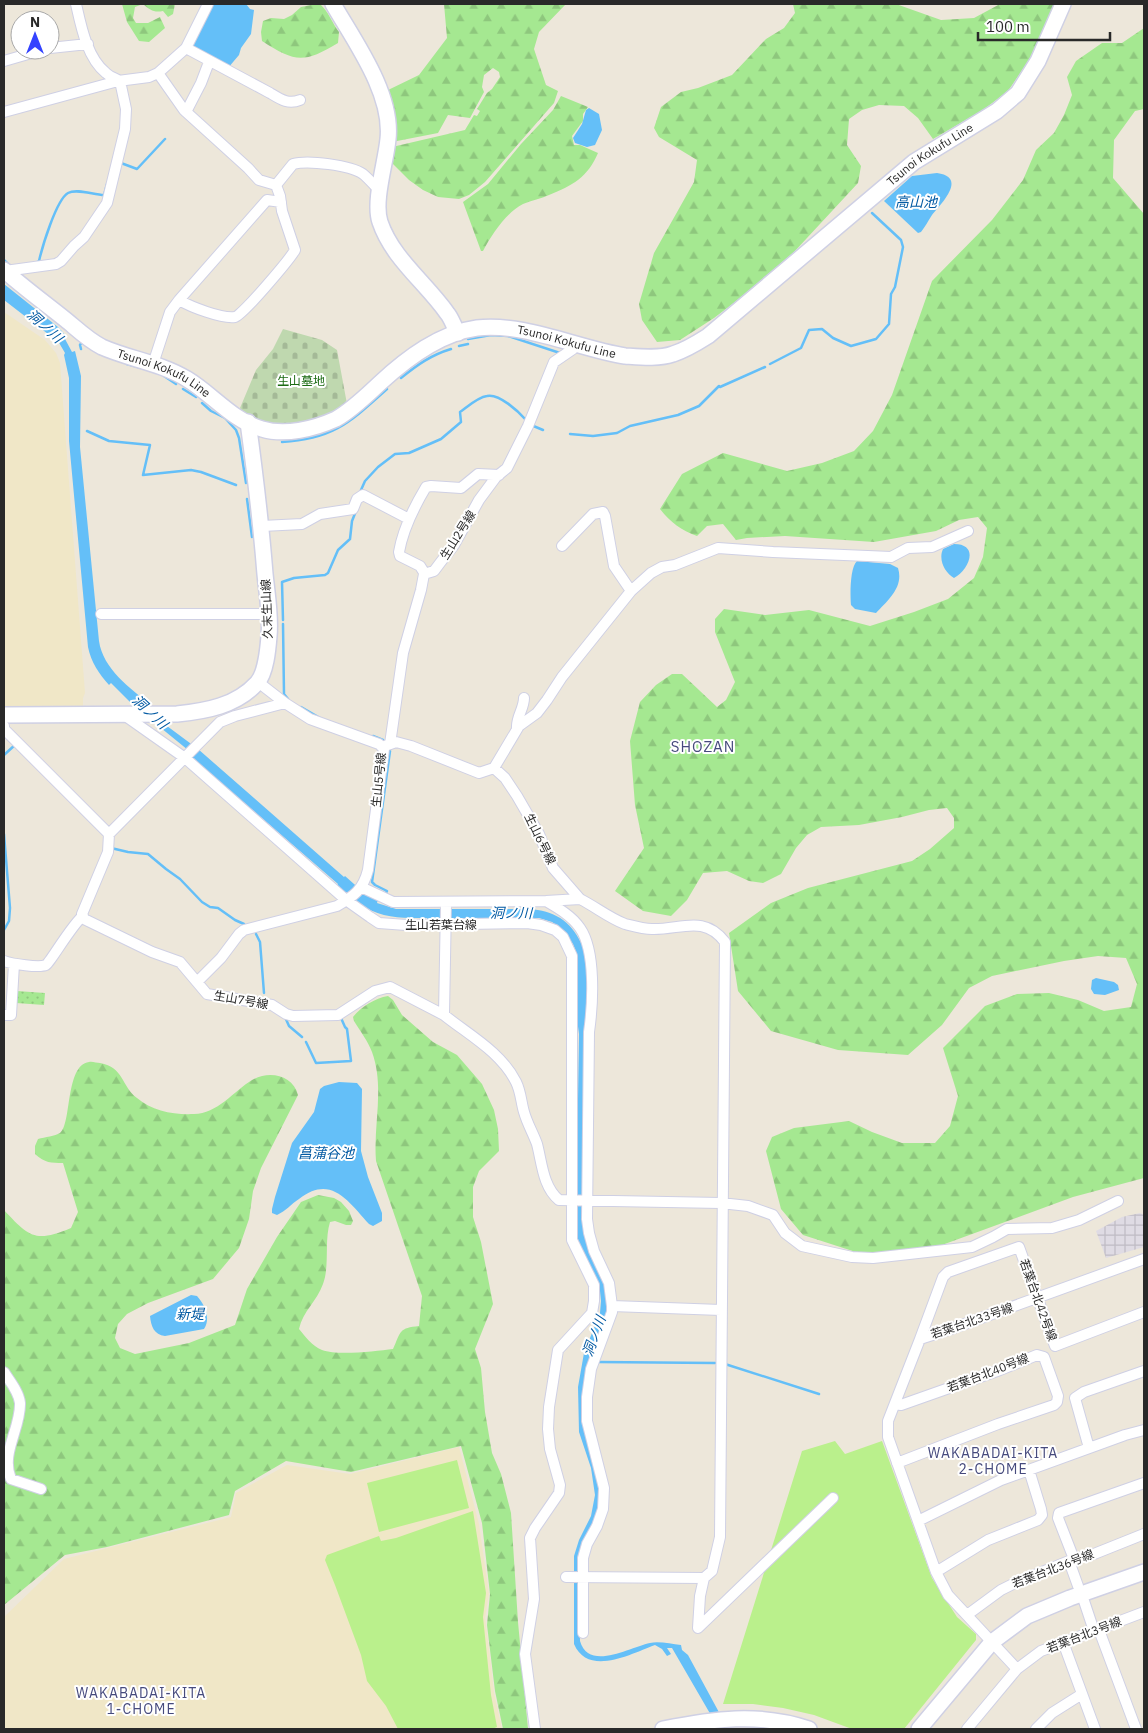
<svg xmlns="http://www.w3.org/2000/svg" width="1148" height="1733" viewBox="0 0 1148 1733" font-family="'IBM Plex Sans','Noto Sans JP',sans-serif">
	<defs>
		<pattern id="industrial-grid" width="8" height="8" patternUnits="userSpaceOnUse" patternTransform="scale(1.25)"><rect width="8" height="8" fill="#dfdbe4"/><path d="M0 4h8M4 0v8" fill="none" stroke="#bfbcc4"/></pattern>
		<pattern id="forest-firs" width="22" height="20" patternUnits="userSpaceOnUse" patternTransform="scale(1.25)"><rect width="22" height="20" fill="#a5e891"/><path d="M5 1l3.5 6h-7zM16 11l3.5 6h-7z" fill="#8ec77d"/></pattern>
		<pattern id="cemetery-stones" width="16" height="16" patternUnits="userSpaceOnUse" patternTransform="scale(1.25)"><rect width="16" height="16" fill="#bfd8af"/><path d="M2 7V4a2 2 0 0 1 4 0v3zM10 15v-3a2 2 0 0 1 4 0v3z" fill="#a4b997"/></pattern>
		<pattern id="park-dots" width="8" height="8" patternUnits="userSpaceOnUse" patternTransform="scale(1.25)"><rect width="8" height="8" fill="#a5e891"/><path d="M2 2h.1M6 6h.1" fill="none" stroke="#8ec77d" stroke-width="1.8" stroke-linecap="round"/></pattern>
	</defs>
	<rect width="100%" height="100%" fill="#ede7da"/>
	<!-- industrial -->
	<path fill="url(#industrial-grid)" d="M1140 1213 1144 1215V1247L1106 1258 1096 1231 1122 1217Z"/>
	<!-- education -->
	<path fill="#f0e7c7" d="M4 312 45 340 56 353 60 363 85 693 83 698V709H4Z
		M459 1447 479 1524 489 1594 485 1618 490 1657 494 1693 502 1729H4V1617L64 1559 231 1517 236 1493 287 1465 350 1474Z"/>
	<!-- forest -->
	<path fill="url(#forest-firs)" d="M122 4H175L173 14 168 17 163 11C154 13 150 10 143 4L135 7 133 18 136 23H148L160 17 165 28 149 42 139 41 127 22Z
		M316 4H320C329 12 332 23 339 32L338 43C303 64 295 62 262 41L261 32 263 21 271 18 284 19 292 15 301 7Z
		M444 4H566L539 32 534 49 546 85 558 91 554 103 485 182 469 195 459 199 438 197 423 190 409 180 390 161 392 147 465 130 474 115 477 116 480 111 477 109 487 93 492 89 500 77 499 72 493 68 484 75 482 87 484 92 470 118 448 115 438 133 392 142 386 91 419 75 447 38Z
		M793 4H896L941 20 974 18 1000 4H1054L1046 28 1029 60 1008 91 983 110 933 139 918 118 904 106 879 105 862 110 849 119 847 145 861 166 858 183 794 252 747 293 714 318 680 340 657 342 642 320 639 304 654 253 694 182 697 160 659 137 654 128 661 107 681 92 698 88 732 75 766 39 784 28 795 13Z
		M1144 28V109L1135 111 1114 140 1113 178 1144 214V1178L1073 1197 942 1245 862 1254 803 1235 781 1209 766 1151 772 1137 794 1128 849 1121 872 1132 902 1143H935L950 1126 958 1096 943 1048 985 1006 1017 994 1049 993 1078 1000 1104 1011 1131 1007 1137 984 1126 958 1098 956 1064 961 992 976 969 988 942 1025 908 1055 838 1050 771 1031 738 991 729 933 771 903 808 888 912 861 930 849 954 828V818L947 808 929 810 902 817 859 825 821 827 807 835 796 848 781 874 763 883 749 881 727 871 703 873 687 900 671 916 643 911 615 891 644 848 635 805 630 741 640 702 656 685 672 674H682L717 707 726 700 735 682 715 632V619L724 609 765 615 809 610 870 626 914 612 948 599 974 578 983 557 987 528 978 517 959 520 936 531 874 542 785 536 747 538 736 540 723 524 707 526 697 536C681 530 671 523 660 509L682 474 723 453 787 471 822 463 854 451 873 431 892 395 932 281 992 220 1023 180 1036 150 1054 133 1064 115 1072 95 1067 77 1076 61 1102 43H1122Z
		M561 96 588 107 583 114V121L572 136 574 145H580L598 153C588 177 572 186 549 195 541 199 532 200 523 204 506 213 492 234 483 251H481L463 202 488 184 521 144 553 110Z
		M388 996 393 1000 402 1015 433 1042 457 1055 482 1084 494 1110 498 1129 499 1151 479 1171 473 1187V1217L481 1242 493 1304 475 1349 481 1368 485 1412 492 1453 501 1474 511 1513 518 1622 528 1729H503L495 1691 487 1625 490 1594 482 1523 461 1446 351 1472 286 1461 235 1491 229 1515 107 1547 65 1555 4 1605V1210C29 1237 35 1243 71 1228L78 1212 63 1163C51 1163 45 1163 35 1154V1146L38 1139C45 1137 55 1136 60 1133 72 1124 65 1065 89 1062 92 1061 97 1063 100 1063 124 1067 121 1086 137 1098 152 1111 174 1115 194 1114 217 1114 234 1091 252 1080 269 1070 293 1075 298 1095L261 1168 253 1191 249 1219 239 1248 213 1279 148 1303 127 1314 118 1324 115 1338 120 1348 135 1354 189 1343 235 1325 247 1289 277 1237 301 1202 318 1195 334 1198 341 1202 349 1211 353 1221 351 1225H346L335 1221 330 1222C324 1242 330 1265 323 1284 317 1301 303 1311 299 1329 305 1336 312 1346 322 1350 338 1356 376 1351 393 1349 401 1331 399 1328 419 1326L422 1296 376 1161C373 1124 385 1088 372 1052 368 1041 360 1031 354 1021L353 1017C361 1007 375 998 388 996Z"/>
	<!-- cemetery -->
	<path fill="url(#cemetery-stones)" d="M283 329 322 340 337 350 347 404 322 419 285 428 243 416 240 408 256 370 273 349Z"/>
	<!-- park -->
	<path fill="url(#park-dots)" d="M17 991 45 993 44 1005 16 1003Z"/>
	<!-- pitch -->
	<path fill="#baf08c" d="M835 1441 845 1454 882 1441 932 1578 957 1617 976 1634V1640L904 1729H852L814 1715 783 1708 753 1704H723L802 1451Z
		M457 1460 469 1508 379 1532 367 1483Z
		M473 1511 486 1593 483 1617 491 1695 497 1727 492 1729H398L386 1706 367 1681 361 1655 335 1585 325 1560 327 1555 379 1536 381 1541 396 1538Z"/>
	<!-- water -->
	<path fill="#64bff8" d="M214 4H246L250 9 254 10 251 34 241 48 239 55 228 68 188 47Z
		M589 108 599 114 602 130 595 145 587 147 575 143 573 138 582 124 586 110Z
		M937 173C968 177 941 204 932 215 928 221 925 227 921 232L918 233 884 201 912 176Z
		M4 284 58 327 67 337 65 339 72 352 75 351 81 376 80 447 99 641C103 669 130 688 151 705L149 708 167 726 198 749 344 877 345 876 363 892 378 900 377 903 396 909H525C549 909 568 918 579 939 582 945 586 951 587 957 588 966 587 976 587 985L584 1235 587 1245 606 1288 609 1304 586 1370 600 1499 579 1589 580 1641C589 1672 630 1647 650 1643 659 1641 671 1644 681 1645L682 1650 688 1655 721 1716 727 1729H719L672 1648H667L671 1654 667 1656 662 1649 655 1645C631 1654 588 1677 574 1644V1556L579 1540 591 1516 595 1495 591 1468 579 1432 578 1387 584 1353 600 1313 601 1301 600 1291 577 1242 576 1229 579 1034 577 1019V954L573 944 562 929 552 922 539 918H462L461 920H428L427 918C405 918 384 919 365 907L363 908 337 886 338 884 190 756 188 750 134 706 111 683 109 685C99 674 91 662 88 647L69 441V378L64 355 65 353 58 341 56 342 48 334 4 300Z
		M954 544C980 544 969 570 954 578 945 573 938 560 943 549Z
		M857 561 890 564 898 568C904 587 888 600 876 613L855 609 851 605C850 595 850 567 857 561Z
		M1096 978 1114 982 1118 985 1119 990 1105 995 1094 994 1091 989 1092 980Z
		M339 1082 357 1083 362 1089 361 1151 368 1177 382 1213V1221L373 1226 369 1224C348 1201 331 1174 299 1199 291 1204 286 1211 277 1215L272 1213V1209L275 1197 292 1143 314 1112 320 1089 324 1086Z
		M191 1295 197 1296C205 1305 211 1318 204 1329L165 1336C154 1335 151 1326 150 1316Z"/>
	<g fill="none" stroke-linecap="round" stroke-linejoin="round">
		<!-- stream -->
		<path stroke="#64bff8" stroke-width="2.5" d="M121 163 137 169 165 139
			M4 260 9 265
			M37 262 39 261C42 248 56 200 68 193 77 188 94 195 104 195L107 184
			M468 339 491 335 508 336 560 353
			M459 346 468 344
			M81 349 80 345 82 342 83 343
			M127 364 138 367
			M770 364 801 348 809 330 822 329 833 338 851 346 876 339 889 324 891 294 895 287 903 247 901 240 872 213
			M164 376 176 384
			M401 378C417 365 431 355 451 349
			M720 387 765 367
			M183 389 196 397
			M202 403 211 411 225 418 236 430 239 438 246 483
			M531 425 543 430
			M87 431 109 441 150 445 143 475 191 470 201 472 236 485
			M570 434 593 436 617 433 630 426 678 415 699 406 719 386
			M282 442C334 439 350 422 387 389
			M361 490 365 481 378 467 395 454 409 453 441 439 461 422 460 412C467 407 478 397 487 396 499 393 519 412 526 420
			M247 499 252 537
			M283 620 282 582 294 578 325 575 328 573 338 550 350 539 352 521 356 511
			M283 624 284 694 288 699
			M301 707 320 718
			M373 736 383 740
			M4 755 16 744
			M111 848 128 852 148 854 166 869 180 879 202 902 210 907 218 908 235 920 244 924
			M386 893 387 891 375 885 372 882 390 751
			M4 930 9 921 10 908 4 834
			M256 934 260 942 264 993
			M285 1017 289 1026 302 1037
			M341 1018 345 1027 347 1029 351 1061
			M306 1042 316 1063 351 1061
			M597 1362 715 1363
			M725 1364 819 1394"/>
		<!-- street casing -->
		<g stroke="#cfd0e4" stroke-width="12">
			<path id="street" d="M50 48 88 44
				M186 48 270 93C280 99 288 105 300 100
				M4 61 42 50
				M4 112 118 81 149 77 158 73 186 48 208 4
				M186 112 201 83 209 62
				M276 185 293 164C308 160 350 165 363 174 369 179 374 185 380 191
				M5 271 56 264 61 261 74 246 84 237 107 203 125 129 126 109 120 81C115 78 110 77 106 73 87 58 81 26 76 4
				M179 300 267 200 281 202
				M153 364 170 312 179 300C191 307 222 319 235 317 242 316 290 259 295 250L282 211 280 196 276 185 259 180 248 168 184 110 158 73
				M262 526 302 524 320 514 353 509 357 499 363 495 409 519
				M562 546 593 514 603 512 605 516 614 566 631 591
				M425 574 420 566 400 556 399 552C403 529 414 507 426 487L431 486 461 488 478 474 499 475
				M101 614H268
				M258 682 285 703
				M124 715 185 758 346 900 370 917 379 923 406 925 527 923 541 925 555 930 563 937 572 956V1240L594 1285V1301L592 1313 558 1350 549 1407 548 1429 550 1449 560 1485 559 1493 535 1528 530 1538 534 1599 525 1654 535 1729
				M4 726V729L109 834 108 852 82 914 84 919 152 952 180 962 207 994 272 1005 286 1014 293 1016 338 1015 375 991 390 987 444 1015 446 903
				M517 728C516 717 524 709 524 698
				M390 744 403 653 421 590 424 574 434 571 440 563 454 545 479 500 496 477 507 468 528 426 554 362 573 349 575 345
				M494 768 519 726 537 713 547 700 562 677 631 591 651 573 662 567 675 565 718 548 773 552 891 557 908 548 932 547 968 531
				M109 834 220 722 235 716 285 703 310 719 379 744 384 749 368 870C363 890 354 896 337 906L244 930 239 934 221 958 197 982
				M361 887 393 902 546 901 580 899 553 868 539 834 517 796 505 778 494 768 479 773 411 746 396 742 382 747
				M580 899C596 907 609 918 625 924 633 926 644 929 652 929 680 930 704 914 725 942L720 1537 712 1571 704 1578 700 1596 698 1628 833 1498
				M546 901C558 908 572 916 580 928 596 951 593 1004 589 1032L587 1219 589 1233 594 1251 609 1283 612 1306V1312L591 1369 587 1397V1421L604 1488 603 1509 597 1526 587 1544 583 1558V1633
				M4 961C12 964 39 968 46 965 49 964 73 923 83 916
				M4 1015H11L14 964
				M444 1015C469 1035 501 1052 516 1082 521 1092 521 1102 524 1112 527 1123 533 1133 537 1144 542 1163 543 1187 559 1200L721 1203 748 1206 773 1215 785 1233 802 1246 852 1257 873 1258 972 1247 993 1237 1007 1229 1052 1228 1079 1220 1118 1201
				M612 1306 721 1310
				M920 1339 943 1277 948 1272 1019 1247 1055 1346 1144 1312
				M4 1372C9 1380 19 1392 20 1403 21 1428 0 1454 11 1479L41 1489
				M895 1404 901 1405 1000 1370 1037 1355 1044 1357 1058 1396 1057 1402 1054 1405 998 1424 897 1463
				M1089 1448 1075 1398 1084 1392 1144 1371
				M918 1521 1001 1480 1125 1435 1144 1430
				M1074 1559 1058 1518 1059 1513 1144 1483
				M1069 1561 1078 1586
				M936 1572 988 1540 1038 1520 1042 1515 1041 1509 1029 1470
				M566 1577 704 1578
				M1084 1601 1094 1631
				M967 1615 1001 1590 1015 1583 1074 1559 1094 1554 1144 1534
				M1099 1630 1136 1729
				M1063 1642 1095 1729
				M1017 1669 948 1595 936 1572 888 1437V1421L920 1339 951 1329 1144 1259
				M967 1729 1017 1669 1041 1651 1144 1612
				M1036 1729 1052 1713 1082 1694"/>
		</g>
		<!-- secondary casing -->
		<g stroke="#cfd0e4" stroke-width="18">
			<g id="secondary">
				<path d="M333 4C355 42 393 94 388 139 386 162 373 201 380 222 392 258 426 283 447 313 452 319 454 327 458 333"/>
				<path id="s1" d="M4 270C24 288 45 303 66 320 77 329 88 340 102 347 129 359 161 363 187 379 212 394 233 421 262 429 285 436 314 429 336 419 352 410 366 396 380 383 407 358 440 333 477 328 522 322 580 349 625 356 640 357 659 359 673 354 686 350 697 343 708 336L914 162 997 111 1018 93 1038 61 1063 4"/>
				<path d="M4 715 177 714C206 711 236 706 257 683 266 673 268 649 269 636 271 616 267 594 265 574 261 524 255 473 248 422"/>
				<path d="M663 1729C713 1719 758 1712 809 1729"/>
				<path d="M919 1729 992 1642 1027 1616 1070 1598 1144 1572"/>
			</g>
		</g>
		<!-- street -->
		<use href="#street" stroke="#fff" stroke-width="10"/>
		<!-- secondary -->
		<use href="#secondary" stroke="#fff" stroke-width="15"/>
	</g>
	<g text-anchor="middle" stroke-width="4" stroke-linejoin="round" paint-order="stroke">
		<!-- street labels -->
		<g font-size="12" fill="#292929" stroke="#fff">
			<text dy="4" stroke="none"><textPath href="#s1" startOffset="1079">Tsunoi Kokufu Line</textPath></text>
			<text dy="4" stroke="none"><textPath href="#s1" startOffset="644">Tsunoi Kokufu Line</textPath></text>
			<text dy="4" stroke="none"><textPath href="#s1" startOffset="192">Tsunoi Kokufu Line</textPath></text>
			<text transform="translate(458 535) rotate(-58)" y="4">生山2号線</text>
			<text transform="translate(267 609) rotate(-92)" y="4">久末生山線</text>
			<text transform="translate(379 780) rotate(-84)" y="4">生山5号線</text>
			<text transform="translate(540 839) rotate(64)" y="4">生山6号線</text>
			<text x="441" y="929">生山若葉台線</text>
			<text transform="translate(241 1000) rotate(10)" y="4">生山7号線</text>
			<text transform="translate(1038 1300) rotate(70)" y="4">若葉台北42号線</text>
			<text transform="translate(972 1321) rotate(-19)" y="4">若葉台北33号線</text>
			<text transform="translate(988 1373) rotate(-21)" y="4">若葉台北40号線</text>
			<text transform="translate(1053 1569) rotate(-21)" y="4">若葉台北36号線</text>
			<text transform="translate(1084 1635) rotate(-21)" y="4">若葉台北3号線</text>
		</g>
		<!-- park labels -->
		<g font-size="12" fill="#1c6b14" stroke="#fff">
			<text x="301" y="385">生山墓地</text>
		</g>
		<!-- water labels -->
		<g font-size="14" font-style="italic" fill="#035aa3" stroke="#fff">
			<text x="916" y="207">高山池</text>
			<text transform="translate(45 326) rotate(42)" y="5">洞ノ川</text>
			<text transform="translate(150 712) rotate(43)" y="5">洞ノ川</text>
			<text transform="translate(511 913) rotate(1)" y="5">洞ノ川</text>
			<text x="326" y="1158">菖蒲谷池</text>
			<text x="190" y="1319">新堤</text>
			<text transform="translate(594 1336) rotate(-70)" y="5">洞ノ川</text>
		</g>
		<!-- neighbourhood labels -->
		<g font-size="14" letter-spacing="1" fill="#464a7d" stroke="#fff">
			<text x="993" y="1458">WAKABADAI-KITA<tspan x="993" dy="16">2-CHOME</tspan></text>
			<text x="141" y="1698">WAKABADAI-KITA<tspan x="141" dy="16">1-CHOME</tspan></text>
		</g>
		<!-- quarter labels -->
		<g font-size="15" letter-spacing="1" fill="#464a7d" stroke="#fff">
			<text x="703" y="752">SHOZAN</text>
		</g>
	</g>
	<!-- border -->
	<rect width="1148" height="1733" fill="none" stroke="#292929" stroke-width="10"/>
	<!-- north arrow -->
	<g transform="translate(35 35)"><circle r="24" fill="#ffffff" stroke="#a9a9a9"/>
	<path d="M0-4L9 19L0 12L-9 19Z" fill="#3443ff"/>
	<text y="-8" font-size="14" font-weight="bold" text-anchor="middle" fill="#292929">N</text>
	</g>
	<!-- scale -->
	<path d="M978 32v8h132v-8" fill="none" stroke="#292929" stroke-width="2.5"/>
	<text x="986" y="32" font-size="15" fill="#292929" stroke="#ffffff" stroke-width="4" paint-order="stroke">100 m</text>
</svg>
